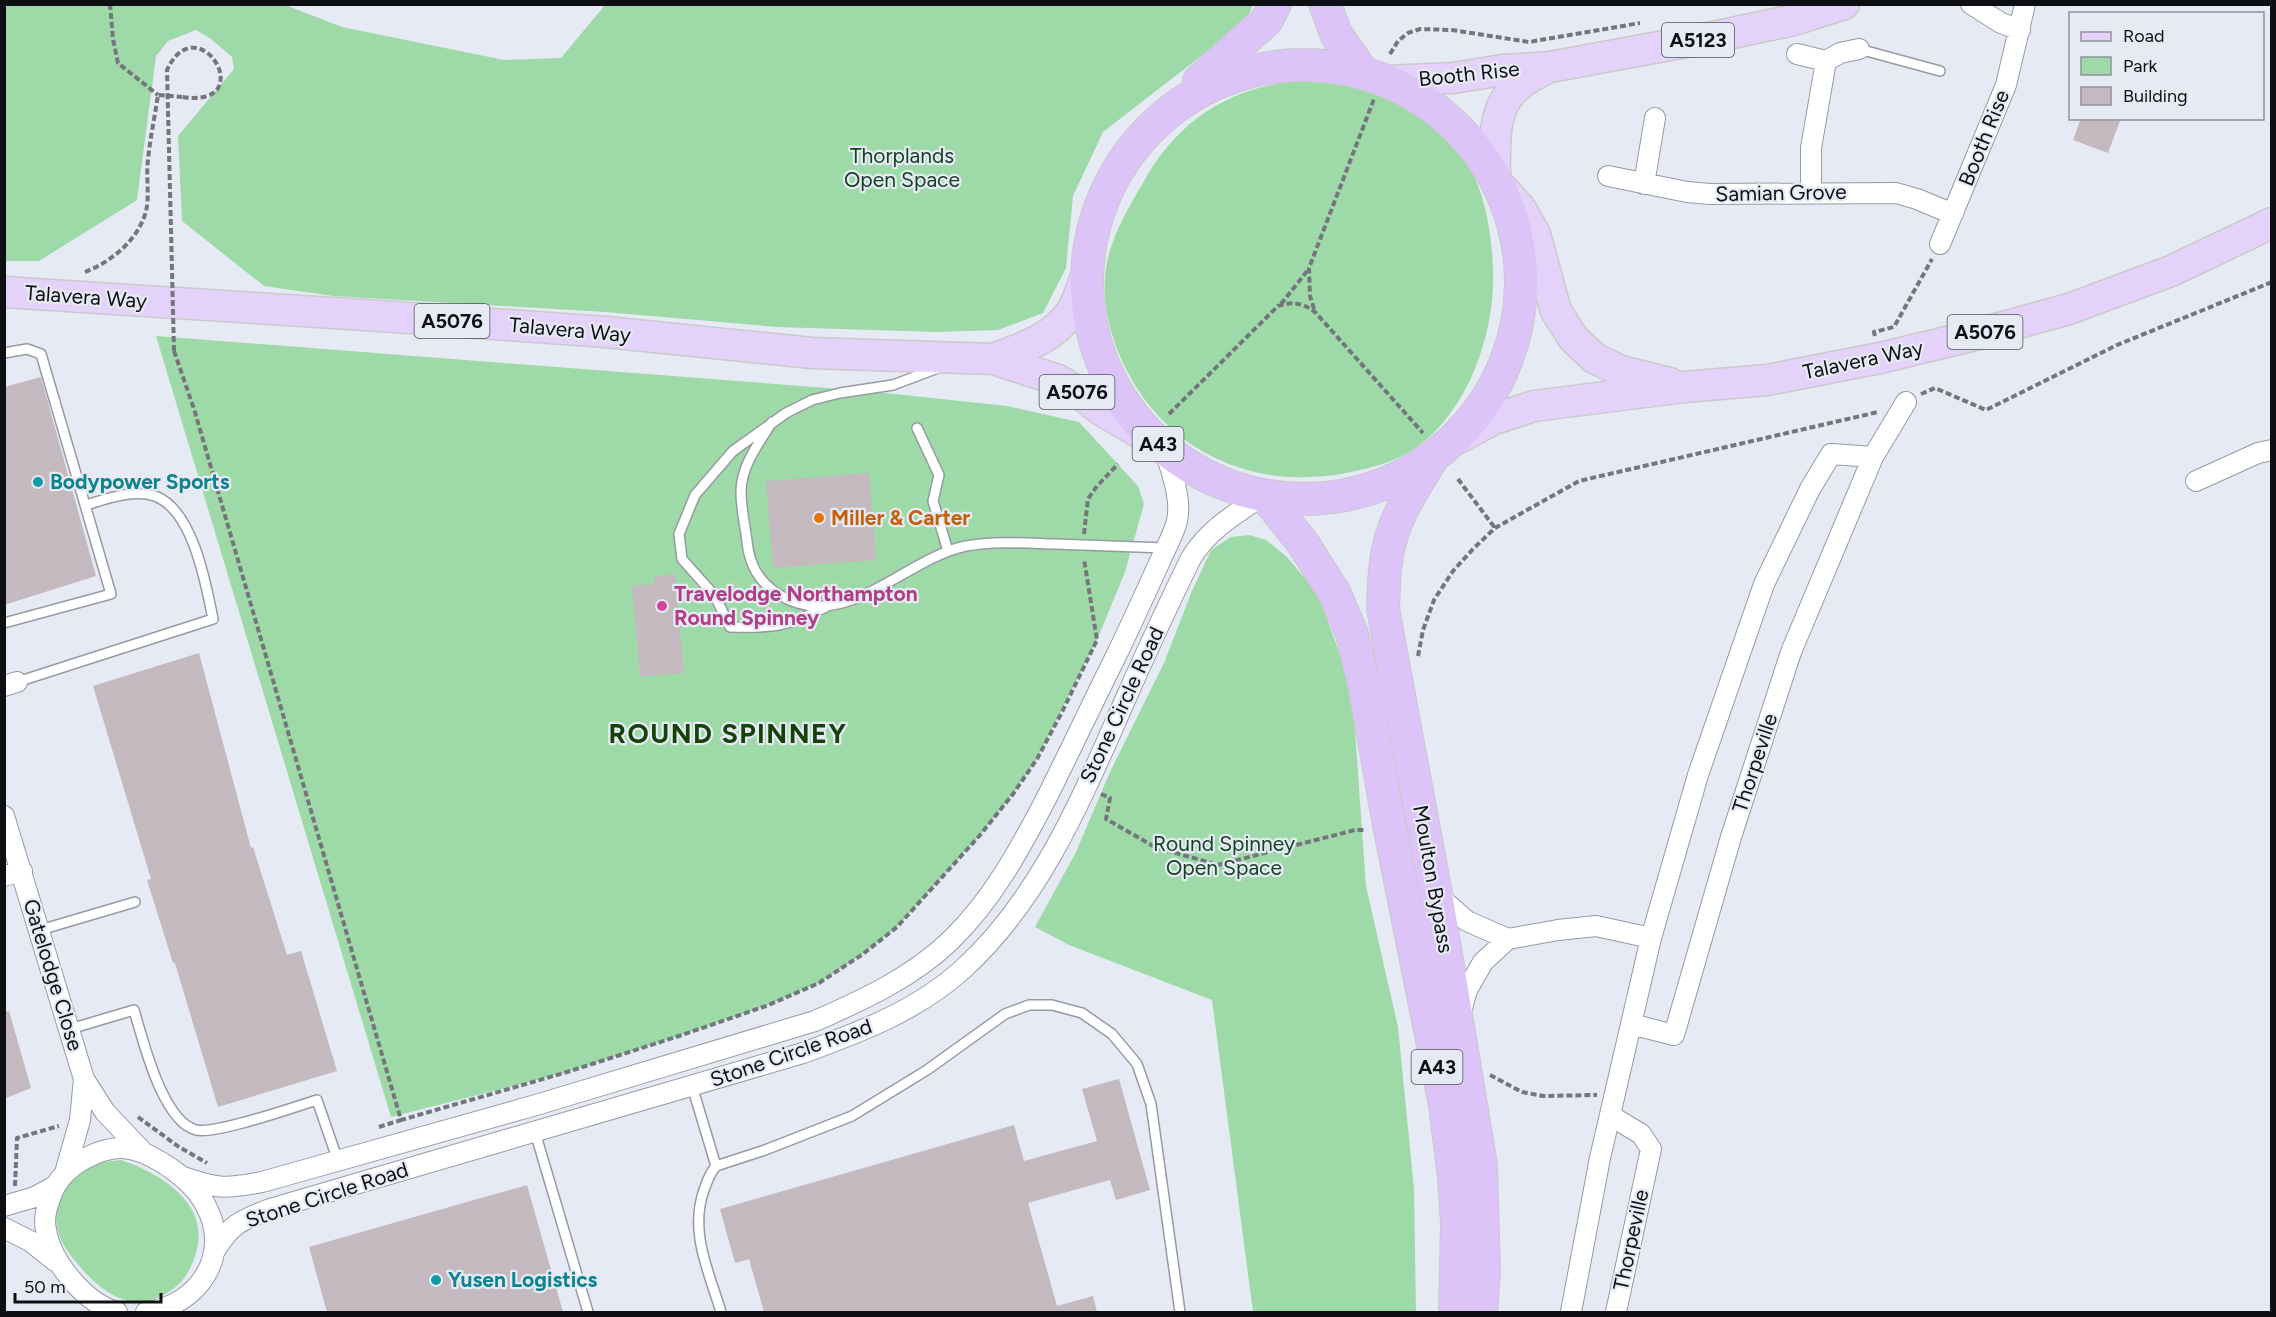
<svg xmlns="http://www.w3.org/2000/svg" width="2276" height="1317" viewBox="0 0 2276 1317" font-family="Figtree,sans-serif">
	<rect width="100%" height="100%" fill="#e6eaf4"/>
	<!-- green -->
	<path fill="#9edaa7" d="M4 5H285L342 27 504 60 561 58 605 5H1253L1245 22 1103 132 1073 196 1066 268 1043 313 998 330 936 332 777 327 605 312 333 296 264 286 182 221 178 136 234 69 232 57 211 39 196 30 168 41 156 56 137 200 39 261H5Z
		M1315 80C1433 94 1490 150 1493 271 1495 331 1470 406 1421 444 1400 461 1372 468 1346 473 1253 491 1166 452 1124 365 1110 336 1101 300 1106 268 1110 239 1128 208 1143 183 1180 115 1239 82 1315 80Z
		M156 336 866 391 1007 406 1079 422 1138 486 1144 504 1125 572 1097 640 1037 759 1013 794 981 834 897 927 863 954 819 983 766 1006 679 1036 564 1073 391 1117Z
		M1249 535 1266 540 1287 557 1318 594 1352 688 1366 886 1398 1027 1414 1189 1416 1312H1253L1212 1000 1069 945 1035 927 1076 852 1110 772 1164 663 1192 591 1211 550 1231 537Z
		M121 1160C162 1174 213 1205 195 1256 191 1269 184 1281 173 1289 134 1317 102 1294 76 1262 68 1252 59 1240 57 1227 52 1201 71 1174 94 1165 103 1161 112 1161 121 1160Z"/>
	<!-- building -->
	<path fill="#c3b9be" d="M2081 118H2121L2108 153 2073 140Z
		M41 377 96 576 4 605V387Z
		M869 473 876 560 773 568 766 481Z
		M675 574 684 673 640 677 632 586 655 584 654 576Z
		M199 653 251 848 253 847 287 955 301 951 337 1071 218 1107 175 963H173L147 880 151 879 93 686Z
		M9 1011 31 1088 4 1099V1012Z
		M1119 1079 1150 1190 1116 1200 1110 1180 1028 1203 1057 1306 1093 1296 1097 1312H764L749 1259 735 1263 720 1209 1014 1125 1024 1161 1097 1141 1082 1089Z
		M527 1185 563 1312H327L309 1247Z"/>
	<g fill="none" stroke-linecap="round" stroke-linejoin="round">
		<!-- service casing -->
		<g stroke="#969aa3" stroke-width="12">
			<path id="service" d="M1859 49 1940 71
				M4 353 27 349 41 354 111 594 4 623
				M772 422C759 443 741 466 741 492 741 508 745 525 747 541 749 564 758 581 778 594 843 636 905 558 966 546 995 541 1023 543 1052 544 1090 545 1128 547 1165 548
				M917 428 939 475 933 501 948 551
				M826 607C787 627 773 628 730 627L715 596 682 559 679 534 695 495 733 451 786 413 812 400 840 393 893 385 938 368
				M17 682 213 619C206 584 193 510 155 496 133 489 106 499 86 505
				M40 930 135 902
				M70 1029 134 1010C143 1040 162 1121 196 1130 215 1135 294 1107 317 1100L338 1161
				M692 1086 716 1166
				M535 1132 588 1312
				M721 1312C709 1272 689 1232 704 1190 707 1181 710 1173 716 1166L765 1150 852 1116 927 1070 1005 1014 1029 1005H1052L1082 1013 1112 1034 1137 1064 1151 1104 1180 1312"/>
		</g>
		<!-- minor casing -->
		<g stroke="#969aa3" stroke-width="22">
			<path id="minor" d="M1971 4 2001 23 2020 30
				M1797 54 1826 61 1840 53 1859 49
				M1608 176 1687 192 1710 194 1896 193 1917 199 1953 214
				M1644 184 1655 118
				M1811 193V148L1826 61
				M1940 244 2006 85 2025 4
				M2196 481 2258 453 2272 450
				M4 686 17 682
				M4 816 84 1079 105 1112 142 1151
				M4 876 22 871
				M1436 894 1467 921 1508 939
				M1460 1015 1467 990 1483 962 1508 939 1558 930 1596 926 1651 938
				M1631 1024 1674 1035 1731 837 1791 652 1873 457 1906 402
				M1611 1116 1641 1134 1651 1149 1616 1312
				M65 1173 80 1120 84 1079
				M183 1177C218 1189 225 1189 262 1182L536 1105 815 1021C863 1000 913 977 951 940 993 899 1020 849 1047 797 1070 751 1092 704 1115 658 1131 625 1146 592 1161 559 1166 547 1174 534 1177 521 1182 498 1171 472 1165 450
				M4 1206 35 1197 55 1186
				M4 1228 30 1241 55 1261
				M214 1252C231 1224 239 1221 270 1209L803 1053C860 1032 917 1011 963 969 1040 899 1081 800 1122 707 1144 657 1167 607 1191 558 1209 529 1234 515 1262 496
				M117 1312C86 1304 51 1262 46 1230 43 1216 48 1203 53 1191 60 1175 74 1164 88 1157 116 1143 135 1146 161 1162 179 1173 196 1186 206 1206 232 1254 199 1306 146 1312
				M1571 1312 1600 1158 1651 938 1698 775 1764 584 1810 489 1831 454 1873 457"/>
		</g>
		<!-- primary casing -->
		<g stroke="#cacacb" stroke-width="33">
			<path id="primary" d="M1388 81 1453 78 1503 70 1550 67 1713 37 1794 20 1844 4
				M1495 177C1495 144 1491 106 1520 84 1527 78 1537 74 1545 69
				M1499 185 1520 208 1535 234 1556 311 1573 338 1594 358 1621 371 1670 383
				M4 292 381 316 606 332 812 353 993 359 1058 380 1080 393 1101 410 1154 441
				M993 359C1022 348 1053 339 1071 312 1078 302 1081 288 1086 277
				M1451 442 1494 419 1534 406 1684 387 1767 380 1880 358 1967 337 2069 309 2171 271 2272 223"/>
		</g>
		<!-- trunk casing -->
		<g stroke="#cacacb" stroke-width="34">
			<path id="trunk" d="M1325 4 1336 34 1363 73
				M1087 282a217 217 0 1 1 434 0a217 217 0 1 1-434 0Z
				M1199 81 1267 20 1275 4
				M1431 460C1417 484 1400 508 1392 535 1384 559 1384 584 1383 609L1436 894 1481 1165 1484 1273 1481 1312
				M1266 497 1302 542 1334 592 1352 634 1364 684 1389 825 1445 1105 1454 1177 1457 1223 1455 1312"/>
		</g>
		<!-- path -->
		<path stroke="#73767c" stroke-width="4" stroke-dasharray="6 3" stroke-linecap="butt" d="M110 4 113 39 118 63 158 95
			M1390 54 1398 41 1408 33 1420 29 1452 30 1529 42 1640 23
			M85 272C113 261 142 237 147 206 149 191 146 175 148 160 150 138 155 116 158 95L182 97
			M1281 304 1308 270
			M1314 309 1310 296 1309 268 1374 99
			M1875 336 1874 332 1894 327 1932 259
			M174 351 194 409 401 1120 564 1073 679 1036 766 1006 819 983 863 954 897 927 981 834 1013 794 1037 759 1063 710 1097 640 1084 559
			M1921 394 1935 388 1986 410 2117 345 2272 282
			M1169 414 1278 306C1293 301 1303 303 1315 312L1423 433
			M1458 479 1495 528
			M1084 534 1088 499 1097 486 1118 464
			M1418 656 1423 630 1434 600 1453 571 1473 549 1495 528 1579 481 1878 412
			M1101 794 1110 798 1106 819 1155 847 1218 865 1355 830H1365
			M1490 1075 1522 1092 1543 1096 1597 1095
			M138 1117 179 1147 207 1163
			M379 1127 401 1120
			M15 1186 17 1138 59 1126"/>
		<!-- service -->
		<use href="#service" stroke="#fff" stroke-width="9"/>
		<!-- minor -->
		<use href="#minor" stroke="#fff" stroke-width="20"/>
		<!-- primary -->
		<use href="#primary" stroke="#e5d2fa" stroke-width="30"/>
		<!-- trunk -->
		<use href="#trunk" stroke="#dcc3f8" stroke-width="32"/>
		<!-- path-bridge -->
		<path stroke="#73767c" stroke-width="4" stroke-dasharray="6 3" stroke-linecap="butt" d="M174 351 167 70C198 3 262 109 182 97"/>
	</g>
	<!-- markers -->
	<g fill="#0f9aa8" stroke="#e6eaf4" stroke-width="2">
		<circle cx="38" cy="482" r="6"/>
		<circle cx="436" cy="1280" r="6"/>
	</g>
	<circle fill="#e8710a" stroke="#e6eaf4" stroke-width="2" cx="819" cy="518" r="6"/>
	<circle fill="#d1479c" stroke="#e6eaf4" stroke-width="2" cx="662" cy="606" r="6"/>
	<g text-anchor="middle" stroke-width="4.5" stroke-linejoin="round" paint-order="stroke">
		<!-- shield labels -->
		<g fill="#e6eaf4" stroke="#4f5156" stroke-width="1.5">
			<rect x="1662" y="23" width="72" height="34" rx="4.5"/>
			<rect x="414.5" y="304" width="75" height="34" rx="4.5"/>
			<rect x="1947.5" y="315" width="75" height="34" rx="4.5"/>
			<rect x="1039.5" y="375" width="75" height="34" rx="4.5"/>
			<rect x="1132.5" y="427" width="51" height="34" rx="4.5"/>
			<rect x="1411.5" y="1050" width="51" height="34" rx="4.5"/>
		</g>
		<g font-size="20" font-weight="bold" fill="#0e0f12">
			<text x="1698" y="47">A5123</text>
			<text x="452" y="328">A5076</text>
			<text x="1985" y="339">A5076</text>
			<text x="1077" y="399">A5076</text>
			<text x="1158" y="451">A43</text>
			<text x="1437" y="1074">A43</text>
		</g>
		<!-- street labels -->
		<g font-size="21" fill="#0e0f12" stroke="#e6eaf4">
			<text transform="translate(1469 74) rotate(-6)" y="7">Booth Rise</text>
			<text transform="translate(1984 138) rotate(-68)" y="7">Booth Rise</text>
			<text transform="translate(1781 193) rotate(-1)" y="7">Samian Grove</text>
			<text transform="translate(86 297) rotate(4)" y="7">Talavera Way</text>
			<text transform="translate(570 330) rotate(5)" y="7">Talavera Way</text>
			<text transform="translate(1863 360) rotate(-12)" y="7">Talavera Way</text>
			<text transform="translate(1122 705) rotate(-65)" y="7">Stone Circle Road</text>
			<text transform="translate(1755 763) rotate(-72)" y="7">Thorpeville</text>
			<text transform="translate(1433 879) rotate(80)" y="7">Moulton Bypass</text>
			<text transform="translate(53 975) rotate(73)" y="7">Gatelodge Close</text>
			<text transform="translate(791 1053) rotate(-19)" y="7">Stone Circle Road</text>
			<text transform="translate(327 1195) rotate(-18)" y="7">Stone Circle Road</text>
			<text transform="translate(1631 1240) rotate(-78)" y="7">Thorpeville</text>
		</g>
		<!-- park labels -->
		<g font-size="21" fill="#14421f" stroke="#e6eaf4">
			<text x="902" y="163">Thorplands<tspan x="902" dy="24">Open Space</tspan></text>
			<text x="1224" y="851">Round Spinney<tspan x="1224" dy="24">Open Space</tspan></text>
		</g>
		<!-- culture labels -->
		<g font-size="21" font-weight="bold" fill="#0d838f" stroke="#e6eaf4" text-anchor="start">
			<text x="50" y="489">Bodypower Sports</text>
			<text x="448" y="1287">Yusen Logistics</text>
		</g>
		<!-- food labels -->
		<g font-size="21" font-weight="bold" fill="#c56008" stroke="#e6eaf4" text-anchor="start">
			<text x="831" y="525">Miller &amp; Carter</text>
		</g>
		<!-- hotel labels -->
		<g font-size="21" font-weight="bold" fill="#b23c85" stroke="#e6eaf4" text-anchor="start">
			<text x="674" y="601">Travelodge Northampton<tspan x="674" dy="24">Round Spinney</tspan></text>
		</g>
		<!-- district labels -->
		<g font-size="27" font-weight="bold" letter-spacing="1.5" fill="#144207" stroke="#e6eaf4">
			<text x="728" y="743">ROUND SPINNEY</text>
		</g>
	</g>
	<!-- border -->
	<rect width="2276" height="1317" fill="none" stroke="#0e0f12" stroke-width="12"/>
	<!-- legend -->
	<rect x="2069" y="12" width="195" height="108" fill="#e6eaf4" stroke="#90929a" stroke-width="1.5"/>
	<rect x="2081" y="32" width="30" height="9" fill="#e5d2fa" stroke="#90929a" stroke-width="1.5"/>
	<text x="2123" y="42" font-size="18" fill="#0e0f12">Road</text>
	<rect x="2081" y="57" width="30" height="18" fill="#9edaa7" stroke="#90929a" stroke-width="1.5"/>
	<text x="2123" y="72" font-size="18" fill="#0e0f12">Park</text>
	<rect x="2081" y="87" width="30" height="18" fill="#c3b9be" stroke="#90929a" stroke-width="1.5"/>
	<text x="2123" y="102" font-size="18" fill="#0e0f12">Building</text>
	<!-- scale -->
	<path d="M15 1293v9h146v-9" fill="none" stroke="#0e0f12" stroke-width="3"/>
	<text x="24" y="1293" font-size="18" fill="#0e0f12" stroke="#e6eaf4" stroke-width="4.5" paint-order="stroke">50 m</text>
</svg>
